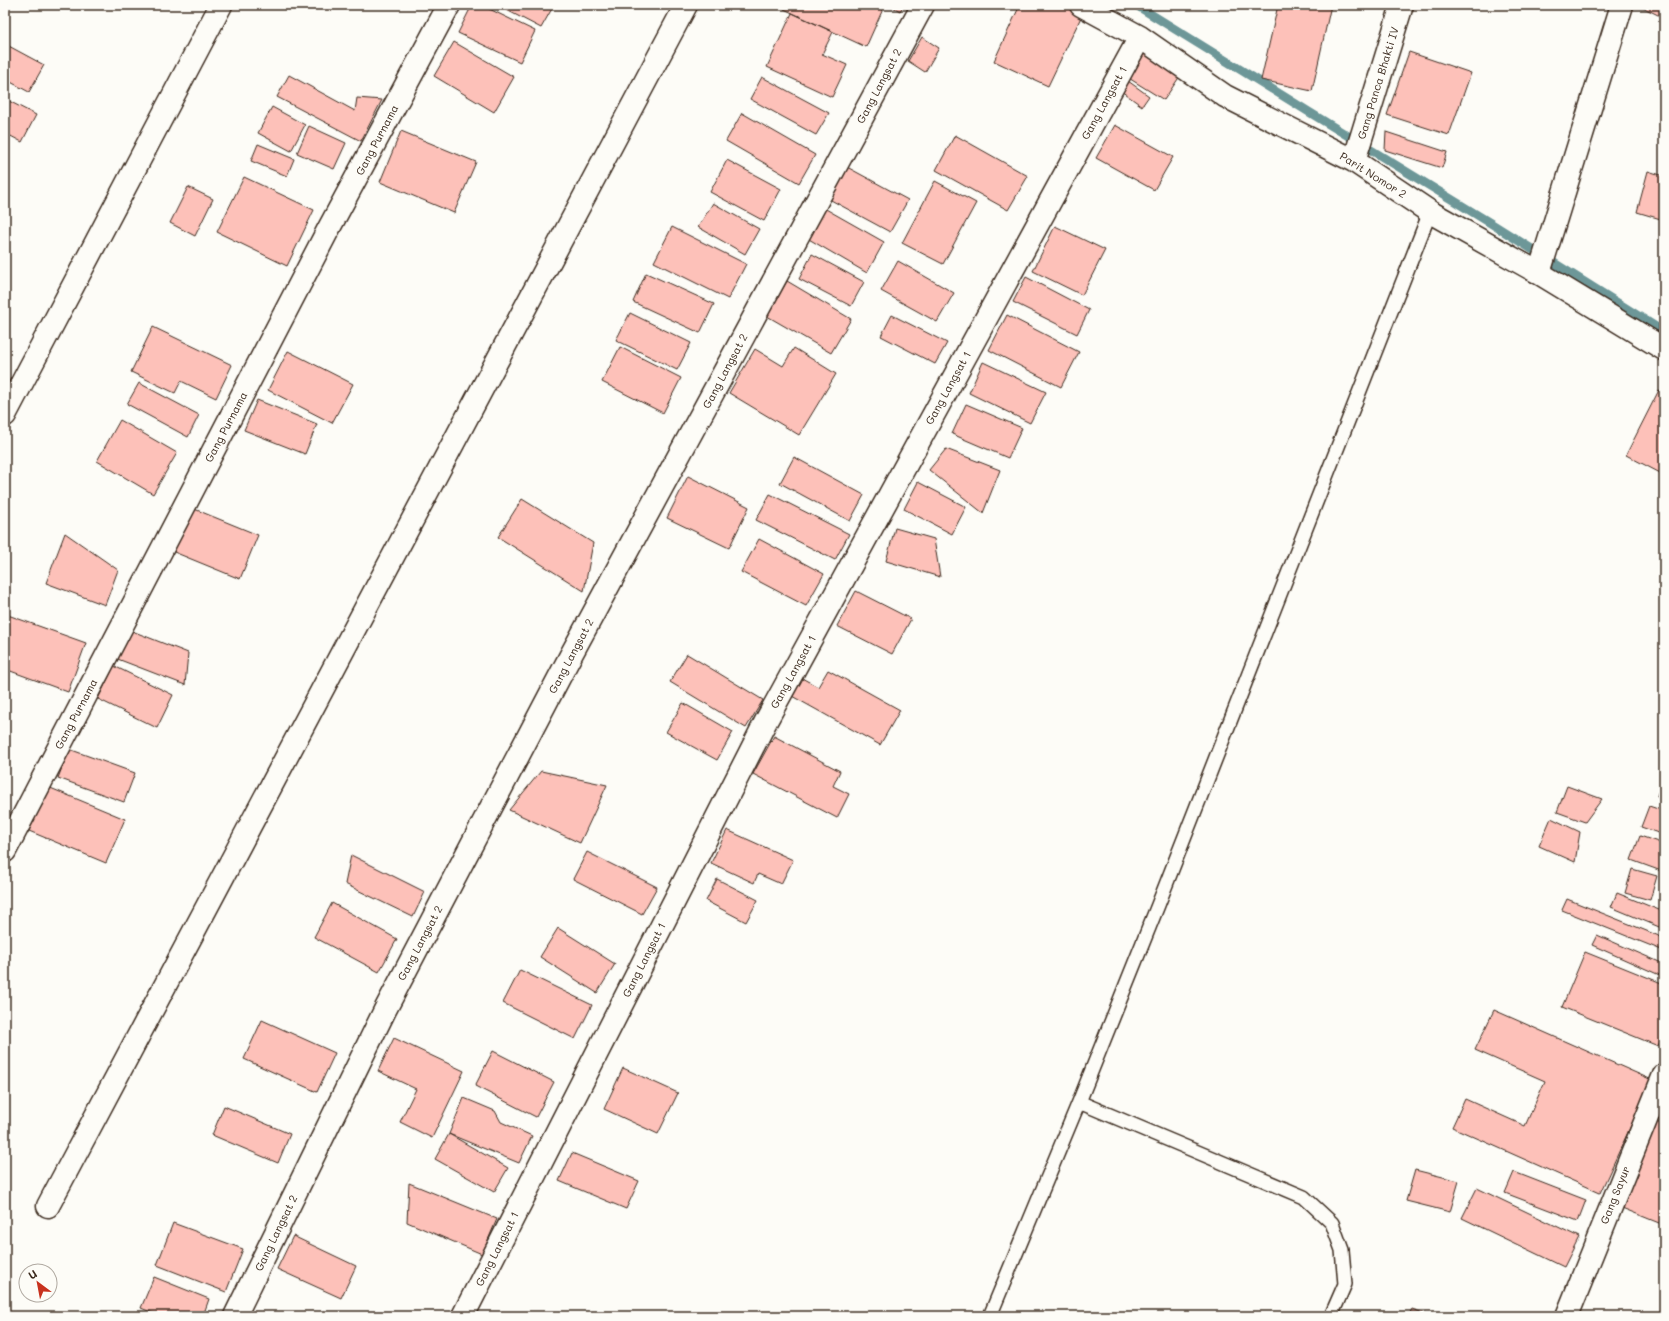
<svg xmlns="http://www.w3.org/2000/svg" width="1669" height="1321" viewBox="0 0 1669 1321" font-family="Mali,sans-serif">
	<rect width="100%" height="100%" fill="#fdfcf7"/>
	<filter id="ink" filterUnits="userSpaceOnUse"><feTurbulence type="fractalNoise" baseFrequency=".025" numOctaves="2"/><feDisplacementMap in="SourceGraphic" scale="8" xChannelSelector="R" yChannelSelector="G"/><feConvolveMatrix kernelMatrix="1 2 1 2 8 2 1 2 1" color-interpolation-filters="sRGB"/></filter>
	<g filter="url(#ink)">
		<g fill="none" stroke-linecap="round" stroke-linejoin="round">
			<!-- stream -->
			<path stroke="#6d9798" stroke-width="9" d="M1136 5 1309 112 1492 224 1664 332"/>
		</g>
		<!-- building -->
		<path fill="#fdc1b9" stroke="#3b2a1e" d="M472 5H481L535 31 520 62 458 33Z
			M497 5H554L541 28Z
			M786 5H875L883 9 866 47 784 9Z
			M889 5H904L900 11Z
			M1020 5H1066L1083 13 1048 86 994 61Z
			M1278 5H1331L1312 91 1261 80Z
			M1638 5H1664V18Z
			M792 13 833 32 822 54 847 65 832 97 767 67Z
			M922 37 939 48 925 72 908 61Z
			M454 42 514 77 494 112 434 76Z
			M5 44 44 65 29 92 5 79Z
			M1142 52 1180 76 1164 100 1127 77Z
			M1409 52 1471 73 1449 135 1387 115Z
			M289 75 355 111 357 98 382 100 361 141 277 97Z
			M762 77 829 113 816 135 750 99Z
			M1128 81 1149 96 1142 106 1121 91Z
			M5 99 36 115 22 142 5 133Z
			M272 107 305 125 291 151 258 133Z
			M742 113 815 155 799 183 726 141Z
			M1115 125 1173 157 1154 190 1096 158Z
			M309 126 346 143 334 169 297 153Z
			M401 131 476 162 454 213 380 182Z
			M1386 132 1447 152 1442 168 1385 150Z
			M955 135 1028 176 1008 210 936 170Z
			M258 144 294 159 287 176 251 161Z
			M727 160 781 189 764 221 710 192Z
			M847 167 908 200 890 232 829 199Z
			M1648 171 1664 176V220L1637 212Z
			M244 177 314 210 287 266 217 232Z
			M935 181 976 203 943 264 902 243Z
			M188 187 213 199 195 236 170 223Z
			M713 203 759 229 745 254 698 227Z
			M824 208 884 242 867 273 807 238Z
			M1055 226 1105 250 1082 295 1033 271Z
			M672 227 746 264 728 299 654 262Z
			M812 254 864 282 851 306 799 279Z
			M898 261 954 293 937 322 881 291Z
			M646 273 714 304 700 333 633 302Z
			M1026 277 1089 310 1077 334 1013 302Z
			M787 281 851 319 831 353 767 316Z
			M630 313 691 343 677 370 616 340Z
			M892 315 947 343 935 364 881 336Z
			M1007 315 1079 352 1061 387 989 350Z
			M153 327 232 365 216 398 181 381 175 393 131 372Z
			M620 347 681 378 663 413 602 382Z
			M794 348 836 374 799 435 729 393 755 349 783 366Z
			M288 351 353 384 332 423 268 390Z
			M983 362 1046 392 1030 423 969 393Z
			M139 383 199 415 188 437 127 404Z
			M1659 390 1664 392V475L1626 455Z
			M257 400 317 424 305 454 244 430Z
			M966 404 1022 428 1008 458 952 434Z
			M120 420 177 453 153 494 97 461Z
			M946 449 1000 470 983 513 929 470Z
			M794 457 864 495 850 521 780 483Z
			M688 476 749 507 729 548 667 518Z
			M918 482 966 507 952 534 904 509Z
			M770 494 849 534 835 560 756 520Z
			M522 499 593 543 584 591 498 537Z
			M187 506 258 535 240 579 169 550Z
			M895 528 934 539 940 577 886 561Z
			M65 533 118 570 105 605 46 583Z
			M759 539 824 574 806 606 741 572Z
			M856 591 911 619 892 654 837 626Z
			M5 614 86 643 68 692 5 669Z
			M127 629 188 653 185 685 115 658Z
			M687 654 763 700 746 728 670 682Z
			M114 666 173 695 157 728 98 699Z
			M828 670 900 710 880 745 790 695 800 677 818 687Z
			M683 703 733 732 717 760 666 732Z
			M774 736 840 771 833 786 849 794 837 818 753 774Z
			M69 749 135 773 124 802 58 778Z
			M541 771 607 785 580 843 509 810Z
			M1664 774V798L1657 796Z
			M1567 786 1602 799 1585 822 1557 812Z
			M48 787 125 819 106 863 29 831Z
			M1649 806 1664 811V835L1641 827Z
			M1551 818 1580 832 1575 862 1539 846Z
			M727 830 793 860 781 884 758 874 754 883 711 863Z
			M1640 836 1664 844V872L1631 860Z
			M587 852 657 887 642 914 573 879Z
			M351 855 425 892 413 917 345 884Z
			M1632 869 1657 876 1650 900 1625 893Z
			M717 879 758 900 746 922 706 901Z
			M1617 893 1664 912V929L1611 907Z
			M1567 899 1664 938V951L1562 910Z
			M332 903 397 939 379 972 314 937Z
			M558 928 615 964 597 993 540 957Z
			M1597 935 1664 964V977L1592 945Z
			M1585 952 1664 984V1032L1658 1046 1562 1007Z
			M520 970 592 1005 575 1039 503 1003Z
			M1494 1010 1652 1080 1600 1193 1452 1127 1465 1099 1525 1126 1545 1081 1475 1050Z
			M262 1020 335 1053 317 1092 244 1059Z
			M394 1038 464 1071 432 1138 400 1122 416 1089 378 1071Z
			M493 1051 554 1082 536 1117 475 1086Z
			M623 1068 678 1093 658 1134 604 1109Z
			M464 1098 495 1111 501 1122 532 1136 519 1163 449 1134Z
			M224 1106 290 1134 278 1163 212 1135Z
			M1654 1121 1664 1125V1225L1617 1206Z
			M449 1134 508 1168 494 1192 435 1159Z
			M572 1153 639 1181 626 1209 559 1181Z
			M1415 1170 1459 1181 1450 1212 1406 1201Z
			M1514 1172 1586 1200 1578 1221 1505 1193Z
			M409 1183 497 1219 482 1254 407 1222Z
			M1477 1188 1579 1237 1564 1267 1462 1218Z
			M173 1223 243 1249 226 1292 157 1265Z
			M293 1236 356 1266 341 1298 277 1269Z
			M154 1277 209 1299 203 1316H160L141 1308Z
			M1412 1309 1432 1316H1408Z"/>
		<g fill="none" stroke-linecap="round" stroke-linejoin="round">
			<!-- lane casing -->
			<g stroke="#3b2a1e" stroke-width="16">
				<path id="lane" d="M1079 1102 1304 1197 1332 1223 1342 1250 1345 1284 1331 1316
					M990 1316 1079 1102 1158 905 1430 212"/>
			</g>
			<!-- street casing -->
			<g stroke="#3b2a1e" stroke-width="25">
				<path id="street" d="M1081 5 1140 37 1225 96 1354 161 1430 212 1539 273 1664 349
					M1354 161 1402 5
					M1539 273 1622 5
					M5 415 221 5
					M5 851 328 230 449 5
					M48 1206 686 5
					M235 1316 385 1010 572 653 923 5
					M463 1316 766 721 1140 37
					M1567 1316 1664 1075"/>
			</g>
			<!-- lane -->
			<use href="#lane" stroke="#fdfcf7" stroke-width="13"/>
			<!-- street -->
			<use href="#street" stroke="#fdfcf7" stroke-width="22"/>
		</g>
	</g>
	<g text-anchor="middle" stroke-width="3" stroke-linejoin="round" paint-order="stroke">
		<!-- street labels -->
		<g font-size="11" fill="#3b2a1e" stroke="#fdfcf7">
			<text transform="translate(1378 83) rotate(-73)" y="4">Gang Panca Bhakti IV</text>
			<text transform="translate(879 86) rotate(-62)" y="4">Gang Langsat 2</text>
			<text transform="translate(1104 103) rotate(-61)" y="4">Gang Langsat 1</text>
			<text transform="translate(377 140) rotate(-62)" y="4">Gang Purnama</text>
			<text transform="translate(1373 175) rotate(32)" y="4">Parit Nomor 2</text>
			<text transform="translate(725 371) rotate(-62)" y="4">Gang Langsat 2</text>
			<text transform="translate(948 388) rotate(-61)" y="4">Gang Langsat 1</text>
			<text transform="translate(226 427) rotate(-62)" y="4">Gang Purnama</text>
			<text transform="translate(571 656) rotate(-62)" y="4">Gang Langsat 2</text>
			<text transform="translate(793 672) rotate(-61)" y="4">Gang Langsat 1</text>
			<text transform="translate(76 714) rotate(-62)" y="4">Gang Purnama</text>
			<text transform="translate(420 943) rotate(-62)" y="4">Gang Langsat 2</text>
			<text transform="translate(644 960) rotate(-63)" y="4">Gang Langsat 1</text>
			<text transform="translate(1615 1195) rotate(-68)" y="4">Gang Sayur</text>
			<text transform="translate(276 1233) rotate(-64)" y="4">Gang Langsat 2</text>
			<text transform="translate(497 1249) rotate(-63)" y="4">Gang Langsat 1</text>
		</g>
	</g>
	<!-- margin -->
	<rect width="1669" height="1321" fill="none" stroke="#fdfcf7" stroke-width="20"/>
	<rect x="10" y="10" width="1649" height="1301" fill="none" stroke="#3b2a1e" stroke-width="1.5" filter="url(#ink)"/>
	<!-- north arrow -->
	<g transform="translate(38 1283) rotate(328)"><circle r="19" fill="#fdfcf7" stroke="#afa8a0"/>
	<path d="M0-3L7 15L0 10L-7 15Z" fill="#c8321e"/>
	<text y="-6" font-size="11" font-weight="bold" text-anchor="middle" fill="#3b2a1e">U</text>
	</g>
</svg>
